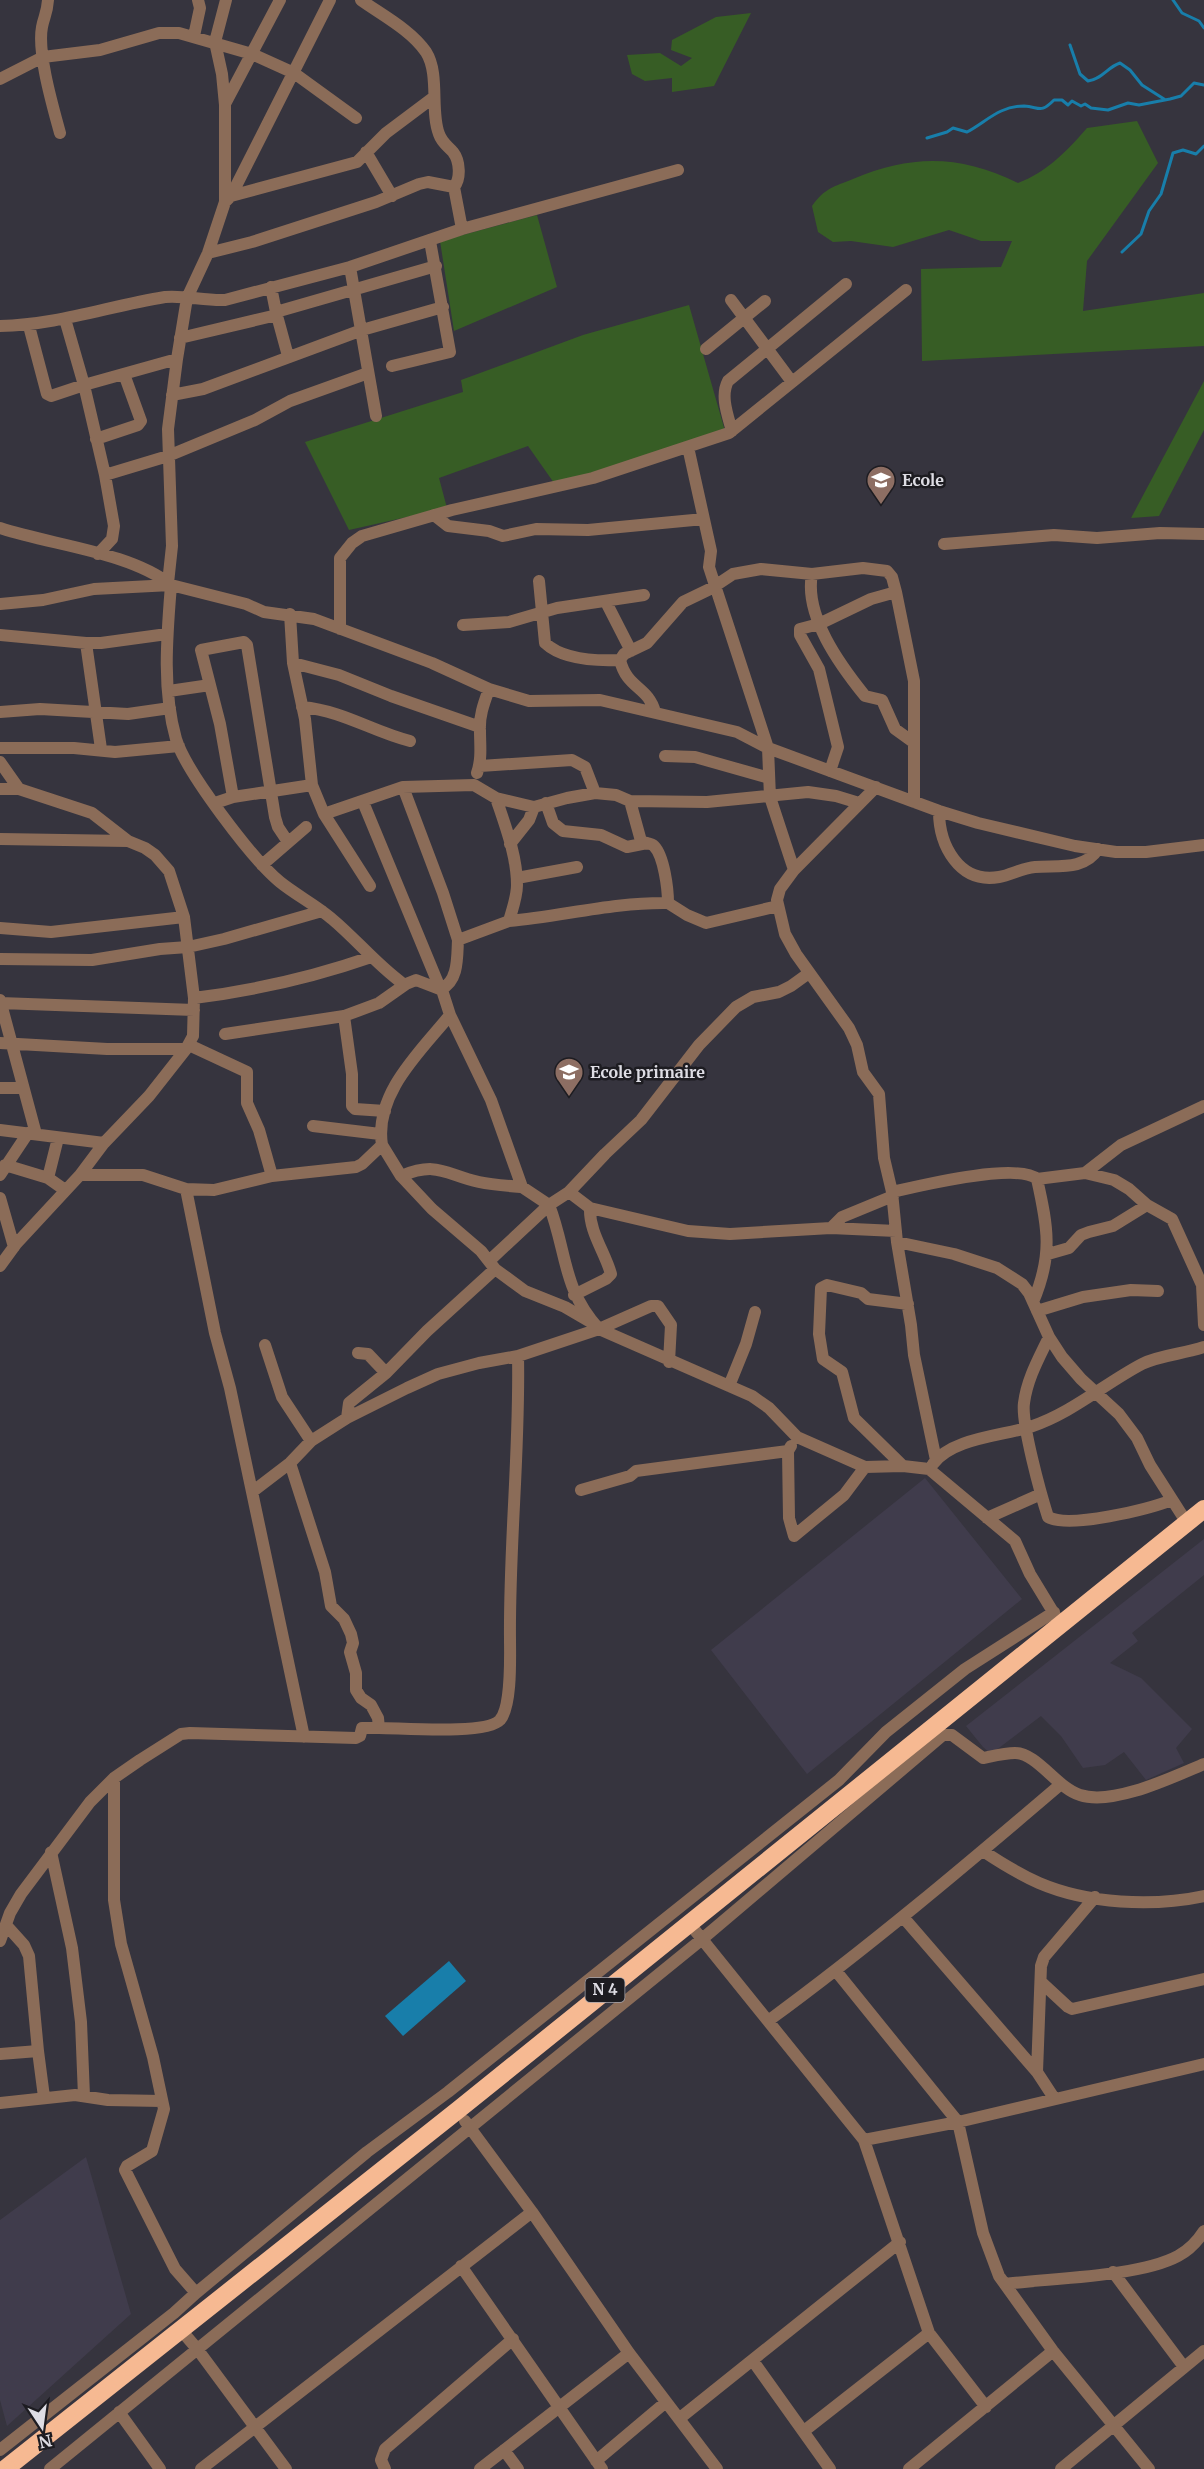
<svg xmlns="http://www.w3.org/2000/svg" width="1204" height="2469" viewBox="0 0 1204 2469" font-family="Merriweather,serif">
	<rect width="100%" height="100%" fill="#36343e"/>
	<!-- built -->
	<path fill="#403c4c" d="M925 1478 1022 1599 807 1774 711 1650Z
		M1204 1539V1575L1132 1633 1138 1641 1110 1663 1141 1678 1192 1729 1176 1748 1184 1763 1146 1780 1124 1752 1105 1765 1083 1768 1061 1736 1041 1716 991 1754 983 1747 966 1726Z
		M86 2157 131 2314 7 2426 0 2400V2220Z"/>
	<!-- green -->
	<path fill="#375d25" d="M751 13 714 86 672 92V78L645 81 632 74 627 55 660 53 681 66 692 58 671 50 672 40 716 17Z
		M1137 121 1158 163 1087 261 1083 311 1204 293V346L922 361 921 269 1001 267 1012 241H981L949 230 893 247 851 241 833 242 818 232 812 206C825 188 833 187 853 179 913 154 960 155 1018 183 1047 172 1067 151 1087 128Z
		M537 215 557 287 454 331 440 241Z
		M689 305 725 431 594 474 554 483 528 446 439 478 447 508 349 530 305 442 463 392 461 380 583 335Z
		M1204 381V430L1159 516 1131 518Z"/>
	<!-- water -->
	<path fill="#187eaa" d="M449 1961 466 1981 403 2036 385 2016Z"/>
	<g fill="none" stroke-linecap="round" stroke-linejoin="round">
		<!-- stream -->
		<path stroke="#187eaa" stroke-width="3" d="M1173 0 1182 13 1199 21 1204 28
			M1070 45 1080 74 1088 81C1104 78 1106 68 1120 63L1130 70 1142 85 1164 99
			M927 138 947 132 953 128 967 132C986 122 999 106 1024 106 1040 107 1040 114 1054 100H1062L1068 105 1072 101 1081 106 1085 104 1091 108 1108 110 1128 103 1139 105 1170 99 1181 96 1194 83 1204 85
			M1122 252 1141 234 1149 211 1161 194 1173 153 1183 150 1196 154 1204 146"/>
		<!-- street -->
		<path stroke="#8b6c58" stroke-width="12" d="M48 0C47 14 44 16 42 27 37 53 53 107 60 133
			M361 0C382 15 411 30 426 52 440 74 430 111 439 134 442 143 448 146 453 152 460 161 461 179 454 187
			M194 36 200 8 198 0
			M0 79 43 57 100 50 159 33H179L252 54 294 73 356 118
			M225 104 280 0
			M366 152 392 196
			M231 196 330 0
			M225 202 231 196 357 162 386 133 434 97
			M208 253 252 242 376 202 419 184 428 182 454 187 462 229
			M350 267 376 416
			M271 287 276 312 288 356
			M731 300 792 382
			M276 312 436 266
			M0 326C57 325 109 306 165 297 183 295 205 301 225 300L350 267 462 229 678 170
			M29 326 47 394 51 396 84 385 65 319
			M180 338 277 315
			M706 349 765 301
			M392 366 450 352 430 241
			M172 395 203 389 362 330 443 307
			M732 431C728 416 720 396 728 381L846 284
			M96 439 138 425 141 421 124 374
			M688 447 711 551 709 567 768 748 770 797 794 870
			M105 475 168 456 255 420 290 401 368 373
			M434 515 448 526 489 531 503 536 536 529 588 530 704 519
			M0 528C51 545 130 552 171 585
			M944 544 1054 535 1097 538 1160 533 1204 534
			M98 554 112 539 114 526 105 475 84 385 177 359
			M812 574C804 616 840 665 865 696L882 700 895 729 913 742
			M539 581 545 643C563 660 597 661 620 660L624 654 647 643 683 602 712 588 733 574 761 569 812 574 863 568 887 571 892 577 896 592 914 681V802
			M168 583 172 546 168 429 177 359 187 298 208 253 225 202V105L222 74 215 42 226 0
			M171 585C167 635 162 690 176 739 186 772 253 860 280 882 296 895 316 905 332 919 356 939 376 964 402 983L406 984 416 980 442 990 450 1015 491 1100 522 1187 549 1205C567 1251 562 1289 599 1329L752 1396 769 1408 797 1437 865 1467 903 1466 929 1469 1015 1541 1030 1574 1061 1625
			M606 602 631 651
			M0 604 43 600 94 589 171 585 246 604 264 612 314 619 432 663 489 689 529 701 600 700 737 732 768 748 939 811 978 823 1075 846 1116 852H1146L1204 845
			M290 614 293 663 305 719 312 785 324 814 370 886
			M463 625 509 622 557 608 644 595
			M340 629V558L352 543 362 536 452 510 593 478 729 433 906 290
			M0 635 86 643 101 749
			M86 643H101L167 634
			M620 660C627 689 648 686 655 712
			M293 663 339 675 391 696 480 727
			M169 691 210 685
			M302 707C344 711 371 731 410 741
			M0 712 40 709 128 714 170 708
			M0 748H74L115 752 179 746
			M665 756 695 757 769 778
			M0 762 19 789 92 813 128 841 145 848 155 855 169 871 184 917 194 998 193 1036 186 1049 149 1096 104 1143 80 1175 16 1244 0 1266
			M480 766 572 760 585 767 595 793
			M830 771 838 747 819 669 800 635V629L819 624 871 599 896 592
			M477 773C482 758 480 746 480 731 479 716 484 703 489 689
			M403 787 443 893 458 940
			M876 787 794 870 780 889 777 900 785 934 796 954 849 1028 857 1045 863 1072 879 1094 884 1158 892 1192 897 1242 911 1325 914 1355 936 1460
			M0 789H19
			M233 797 220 724 201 650 244 642 247 645 275 817 278 827 288 842
			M496 798C505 825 517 856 517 885 517 897 512 910 509 921
			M630 801 707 802 808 792 836 796 859 803
			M363 802 440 988
			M215 803 233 797 312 785
			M546 803 553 823 563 831 601 835 627 847 647 843
			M939 811C939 845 959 884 999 877 1011 875 1022 868 1035 867 1057 865 1084 871 1098 849
			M324 814 403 787 474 785 496 798 534 807 567 798 595 793 616 795 630 801 641 841C644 843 651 843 654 846 664 856 668 889 668 903L687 915 706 923 778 906
			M0 839 128 841
			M510 844 529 820 534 807
			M262 865 306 827
			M517 878 577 867
			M0 928 51 932 184 917
			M0 959 92 960 160 949 188 947 224 939 322 911
			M441 989C459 981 457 956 458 940L509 921C563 916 614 902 668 903
			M194 998C257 990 311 978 371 957
			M0 1000 36 1134
			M0 1003 194 1010
			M344 1016 352 1074V1106L355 1109 385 1111
			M225 1034 344 1016 379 1003 406 984
			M0 1043 107 1049H186
			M189 1045 247 1072V1103L259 1130 272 1176
			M0 1088H22
			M313 1126 380 1134
			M0 1130 104 1143
			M58 1138 48 1178 65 1190
			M382 1145 401 1176 432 1209 481 1251 495 1269 525 1291 565 1307 589 1321
			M5 1165 48 1178
			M1085 1173 1114 1180 1129 1189 1147 1205 1172 1219 1202 1285 1204 1325
			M0 1175 28 1133
			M80 1175H143L186 1189 214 1190 272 1176 356 1167 362 1164 382 1145C374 1093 421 1051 450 1015
			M401 1176C438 1161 444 1174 479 1182 493 1185 508 1186 522 1187
			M186 1189 215 1333 230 1388 304 1737
			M569 1192 590 1208 688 1231 730 1234 831 1228 896 1231
			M892 1192C919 1186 1017 1162 1037 1179L1085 1173 1121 1145 1204 1106
			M0 1198 14 1247
			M831 1228 842 1217 893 1196
			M897 1242 954 1254 997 1268 1022 1284 1029 1293 1049 1337 1062 1357 1081 1379 1119 1414 1137 1438 1150 1465 1187 1523
			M1048 1254 1069 1248 1081 1235 1089 1232 1113 1226 1147 1205
			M489 1261 549 1205 569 1192 605 1154 641 1120 699 1045 736 1007 753 997 779 992 791 986 809 973
			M574 1295 606 1279 611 1274C605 1252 589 1232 590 1208
			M1033 1302C1053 1255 1048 1228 1037 1179
			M1037 1311 1083 1297 1131 1290 1158 1291
			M1049 1337C1039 1358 1027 1379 1024 1403 1021 1423 1041 1495 1048 1517 1069 1529 1149 1509 1172 1500
			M265 1345 282 1397 311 1441
			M358 1353 368 1354 386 1373
			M729 1386 746 1344 755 1312
			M347 1418 349 1403 386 1373 427 1331 495 1269
			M791 1446 788 1451 789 1518 794 1536 844 1495 865 1467
			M290 1463 325 1572 331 1606 344 1619 351 1634 353 1643 350 1652 356 1673V1690L361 1698 371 1705 378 1718 379 1728C402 1728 486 1735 500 1720 512 1706 510 1657 510 1639 509 1544 520 1450 518 1356
			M933 1464C952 1438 1002 1436 1030 1427 1072 1413 1104 1384 1142 1364 1160 1355 1184 1354 1204 1347
			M903 1466 854 1418 842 1372 823 1359 819 1334 821 1288 827 1285 861 1293 868 1299 908 1304
			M581 1490 630 1476 636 1471 788 1451
			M252 1492 290 1463 311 1441 347 1418 407 1388 438 1374 479 1363 518 1356 599 1329 651 1306H658L671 1325 669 1362
			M987 1518 1041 1494
			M114 1778V1900L121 1944 153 2057 164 2109 152 2151 127 2166 125 2170 175 2269 196 2293
			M983 1851C1001 1863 1019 1874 1039 1883 1088 1904 1153 1907 1204 1896
			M51 1852 72 1948 81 2022 84 2096
			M903 1917 1037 2072 1054 2098
			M689 1923 864 2140 929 2333 986 2407
			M6 1925 24 1945 29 1956 38 2051
			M0 1941 10 1913 21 1894 90 1802 114 1778 140 1760 181 1734 190 1733 356 1738 360 1736 362 1728H379
			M836 1971 958 2122 983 2233 999 2276 1053 2351 1149 2469
			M1041 1982 1068 2007 1072 2009 1204 1979
			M768 2021C869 1947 965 1866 1061 1784
			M0 2054 38 2051 44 2097
			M1037 2072 1041 1966 1044 1957 1095 1897
			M0 2103 75 2095 108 2100 162 2101
			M465 2121 532 2212 629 2353 717 2469
			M864 2140 958 2122 1204 2064
			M461 2266 602 2469
			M1113 2272 1184 2367
			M1005 2284C1051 2278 1139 2277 1178 2256 1189 2250 1197 2242 1204 2231
			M181 2330 198 2350 286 2469
			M753 2361 830 2469
			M119 2412 160 2469
			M680 2418 900 2242
			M804 2431 929 2333
			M0 2450 174 2313 196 2293 367 2152 448 2092 839 1780 886 1732 965 1669 1054 1612
			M504 2450 518 2469
			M596 2461 666 2402
			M50 2469 701 1940 943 1735H952L983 1758C993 1756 1005 1753 1015 1753 1037 1753 1057 1788 1080 1795 1113 1806 1173 1777 1204 1764
			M201 2469 532 2212
			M385 2469 381 2460 385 2449 513 2339
			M480 2469 629 2353
			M909 2469 1053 2351
			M1061 2469 1204 2351"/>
		<!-- highway -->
		<path stroke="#f6b992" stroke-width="18" d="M5 2469 458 2110 1204 1509"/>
	</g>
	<!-- icons -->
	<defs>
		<g id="school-pin" transform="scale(1.5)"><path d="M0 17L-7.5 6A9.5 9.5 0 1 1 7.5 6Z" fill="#8d6e63" stroke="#1d1c21"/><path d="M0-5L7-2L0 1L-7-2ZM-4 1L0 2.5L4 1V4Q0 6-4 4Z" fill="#fff"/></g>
	</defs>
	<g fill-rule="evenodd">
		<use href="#school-pin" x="881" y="480"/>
		<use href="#school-pin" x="569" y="1072"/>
	</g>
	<g text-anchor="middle" stroke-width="5" stroke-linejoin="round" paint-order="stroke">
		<!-- shield labels -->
		<rect fill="#1d1c21" stroke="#a4a3aa" stroke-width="1.5" x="585.5" y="1978" width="39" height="24" rx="4.5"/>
		<g font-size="15" font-weight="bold" fill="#dedde4">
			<text x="605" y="1995">N 4</text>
		</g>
		<!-- poi labels -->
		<g font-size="16" font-weight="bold" fill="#dedde4" stroke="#1d1c21" text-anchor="start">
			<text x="902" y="486">Ecole</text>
			<text x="590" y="1078">Ecole primaire</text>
		</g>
	</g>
	<!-- north arrow -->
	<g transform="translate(42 2427) rotate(167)" stroke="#1d1c21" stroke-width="4.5" paint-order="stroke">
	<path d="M0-4.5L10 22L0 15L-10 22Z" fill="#dedde4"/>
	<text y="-9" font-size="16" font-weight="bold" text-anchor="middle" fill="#dedde4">N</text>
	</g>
</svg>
